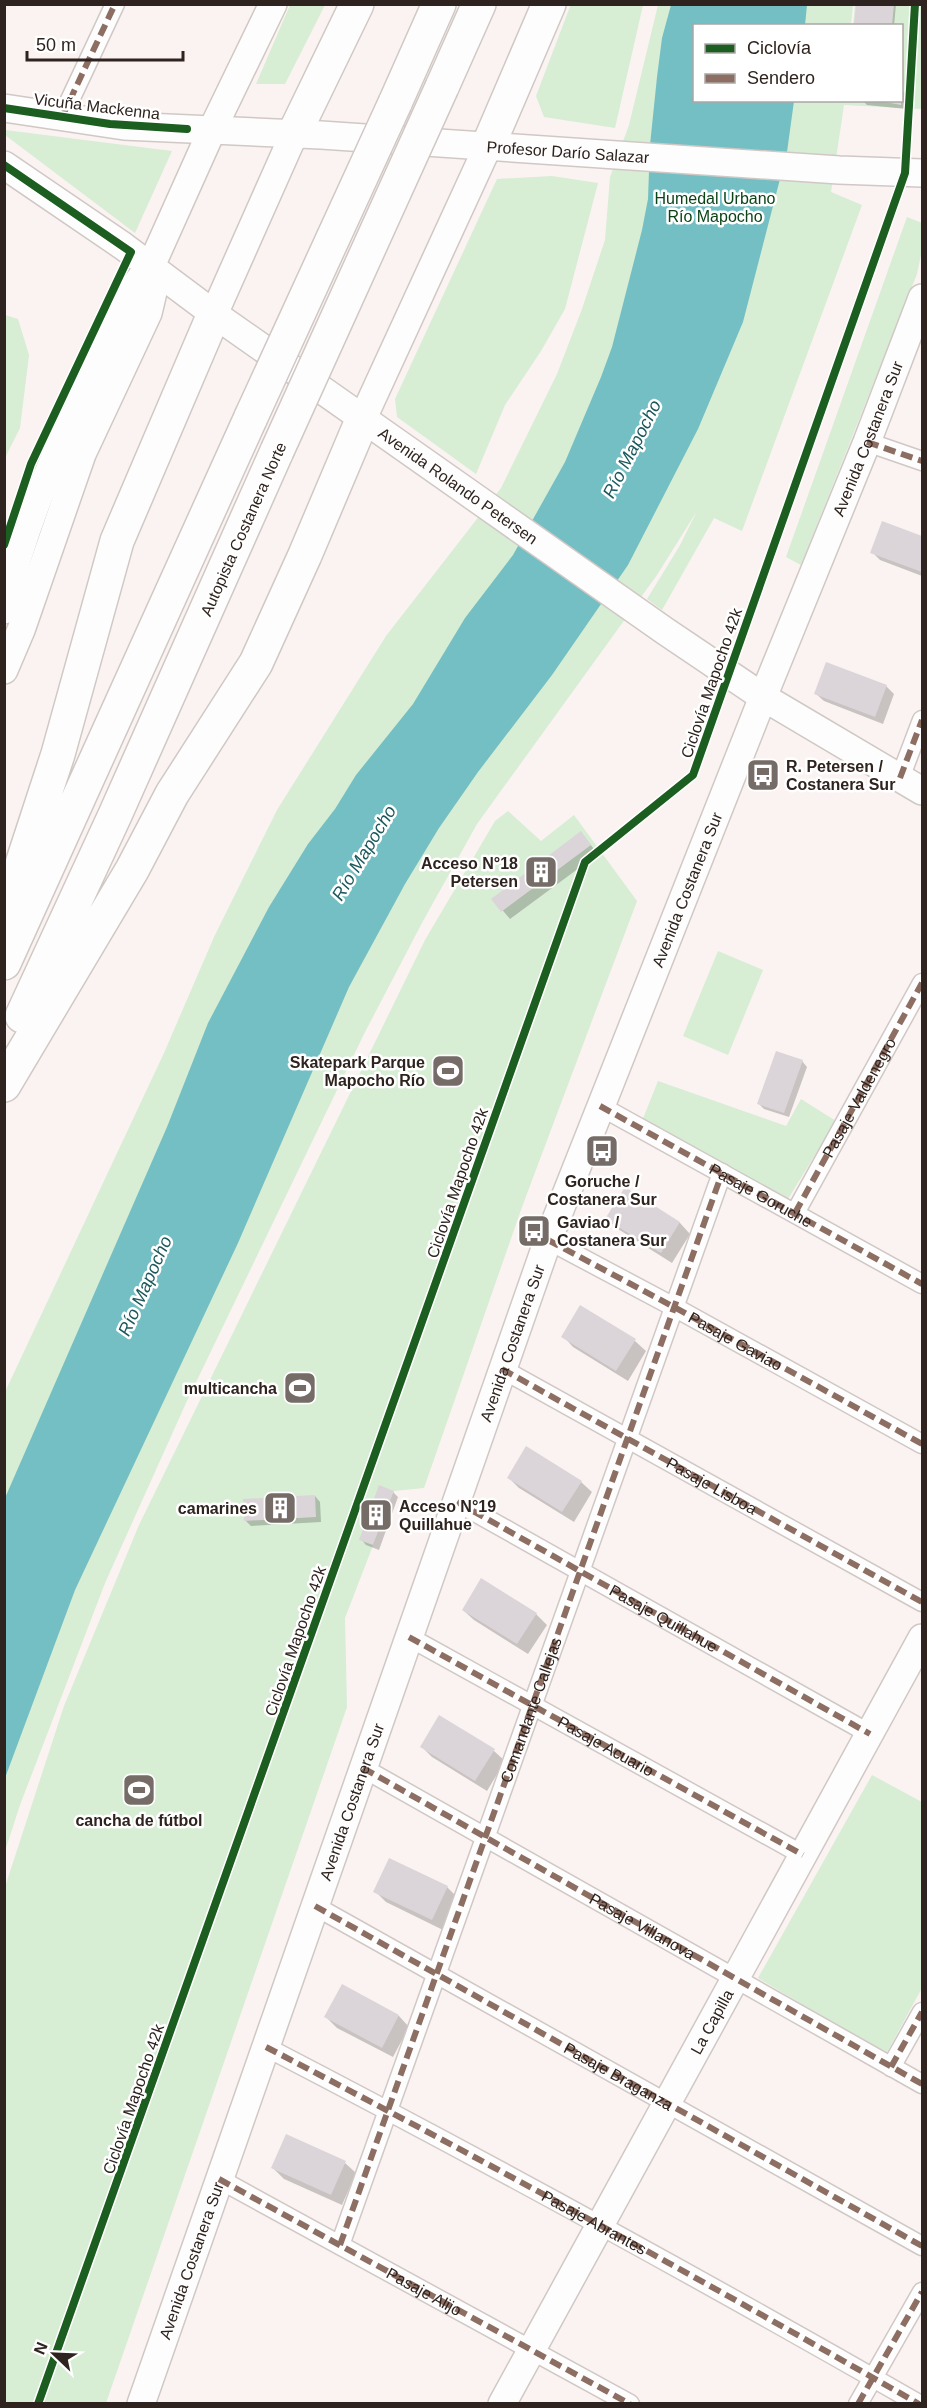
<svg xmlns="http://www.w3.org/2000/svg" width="927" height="2408" viewBox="0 0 927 2408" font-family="Helvetica,sans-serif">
	<rect width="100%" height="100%" fill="#faf3f1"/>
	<!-- green -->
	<path fill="#d7edd4" d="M571 4 643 5 615 128 544 117 536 96Z
		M290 5H325L285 84H256Z
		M658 5H853L851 25 694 26V100H902V26L853 25 855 5H922V109L844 105 831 192 862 205 742 531 714 518 662 610 647 599 679 547 697 511 657 575 477 824 423 921 364 1034 186 1403 105 1583 20 1805 5 1851V1392L164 1053 214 937 277 810 386 636 501 488 557 374 582 309 605 240 610 177 629 125Z
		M5 130 172 151 135 233 5 135Z
		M552 176 598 183 565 309 541 351 505 405 476 474 397 417 395 399 497 179Z
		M907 217 922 223V250L917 274 801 565 786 557Z
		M5 315 18 319 29 355 20 428 5 458Z
		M508 811 541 841 574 815 637 901 522 1207 424 1488 394 1491 345 1618 347 1707 106 2403H5V1887L64 1706 139 1525 425 940 495 821Z
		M718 951 763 970 728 1055 683 1036Z
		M658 1081 786 1126 801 1099 836 1121 788 1199 642 1121Z
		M872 1775 922 1802V1988L886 2054 758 1978Z"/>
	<!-- water -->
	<path fill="#73bfc4" d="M671 5H807L805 25 694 26V100L794 101 787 152 743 322 698 429 628 565 552 675 478 772 439 828 405 884 349 987 238 1243 75 1590 5 1778V1498L167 1127 208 1023 269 907 308 844 335 809 356 775 413 704 465 618 513 555 565 462 601 377 612 347 642 230 648 199 650 145 657 77 662 38Z"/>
	<!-- shadow -->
	<path fill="#0003" d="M858 4H896L894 26H855Z
		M902 90 907 95 906 109 867 105 862 100H902Z
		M883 523 922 538V576L880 560 872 552Z
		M886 686 894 694 883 724 824 701 815 693Z
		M581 833 598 854 510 919 493 899Z
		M802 1061 807 1067 789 1117 764 1109 759 1104Z
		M625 1189 680 1223 690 1234 672 1263 618 1229 607 1219Z
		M563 1336 635 1341 646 1351 628 1381 573 1347Z
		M509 1478 581 1482 592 1492 574 1522 519 1488Z
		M393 1492 398 1497 379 1550 366 1545 361 1539Z
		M315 1496 320 1502 321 1522 251 1526 245 1520Z
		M463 1610 536 1614 547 1625 528 1654 474 1620Z
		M422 1747 494 1751 505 1761 487 1791 432 1757Z
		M390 1860 447 1887 458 1898 443 1930 386 1902 375 1891Z
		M399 2016 409 2027 393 2057 337 2028 326 2017Z
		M287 2136 345 2163 356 2173 342 2205 284 2179 273 2168Z"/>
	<!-- building -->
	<path fill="#dbd5d9" d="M856 4H894L892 26H854Z
		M874 100H901V105Z
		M882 521 922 536V572L870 553Z
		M826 662 887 685 875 717 814 694Z
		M581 831 591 845 501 912 491 899Z
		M776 1051 803 1060 784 1113 757 1104Z
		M625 1187 680 1222 661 1253 605 1219Z
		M580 1305 636 1339 616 1371 561 1337Z
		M526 1446 582 1481 562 1512 507 1478Z
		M379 1485 394 1491 373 1545 359 1540Z
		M315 1495 316 1517 244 1521 243 1499Z
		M481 1578 537 1613 517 1644 462 1610Z
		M439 1715 495 1749 475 1781 420 1747Z
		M389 1858 448 1886 432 1920 373 1892Z
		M342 1984 399 2015 382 2048 324 2017Z
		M286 2134 346 2161 331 2195 271 2168Z"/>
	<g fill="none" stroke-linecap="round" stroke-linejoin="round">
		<!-- street casing -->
		<g stroke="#d0c8c5" stroke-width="21">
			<g id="street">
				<path d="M62 117 115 4"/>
				<path d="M867 442 922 461"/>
				<path d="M900 778 922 720"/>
				<path id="s1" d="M600 1106 922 1284"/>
				<path id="s2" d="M795 1213 922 983"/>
				<path d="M548 1240 674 1307 922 1444"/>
				<path id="s3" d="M502 1369 922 1602"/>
				<path d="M457 1502 870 1734"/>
				<path d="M409 1637 803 1855"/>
				<path id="s4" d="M363 1768 922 2084"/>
				<path id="s5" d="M315 1906 922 2246"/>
				<path id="s6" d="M266 2047C486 2161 704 2281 919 2404"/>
				<path d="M891 2067 922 2012"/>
				<path id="s7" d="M219 2179 630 2404"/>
				<path d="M340 2245 722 1173"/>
				<path d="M858 2404 922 2292"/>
			</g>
		</g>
		<!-- secondary casing -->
		<g stroke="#d0c8c5" stroke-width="30">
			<g id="secondary">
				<path id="s8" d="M4 108 124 126 321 135 839 170 922 173"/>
				<path id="s9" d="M4 165 123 246 214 314 665 631 763 697 922 791"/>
				<path d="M214 314 294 134"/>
				<path d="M363 418 488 146"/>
				<path d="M4 610C22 526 58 448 94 370 110 334 123 295 151 266L212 130 273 4"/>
				<path d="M4 670 21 630 82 454 148 313 153 292 151 266"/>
				<path id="s10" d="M141 2404 548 1240 763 697 867 442 922 298"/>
				<path id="s11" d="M502 2404 922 1638"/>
			</g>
		</g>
		<!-- highway casing -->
		<g stroke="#d0c8c5" stroke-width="36">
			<path id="highway" d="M442 87 479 4
				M395 103 439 4
				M294 134 357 4
				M488 146 549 4
				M4 919 58 754 117 541 214 314
				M4 963 251 417
				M22 1016 115 815 277 451
				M4 1085 132 870 172 794 256 663 305 555 363 418"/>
		</g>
		<!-- street -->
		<use href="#street" stroke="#fefdfd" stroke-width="18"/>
		<!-- secondary -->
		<use href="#secondary" stroke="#fefdfd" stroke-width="27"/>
		<!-- highway -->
		<use href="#highway" stroke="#fefdfd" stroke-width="33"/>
		<!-- highway-bridge casing -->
		<g stroke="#d0c8c5" stroke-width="36" stroke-linecap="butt">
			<path id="highway-bridge" d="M251 417 395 103
				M277 451 442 87"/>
		</g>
		<!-- highway-bridge -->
		<use href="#highway-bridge" stroke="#fefdfd" stroke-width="33"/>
		<!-- quiet -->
		<g stroke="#8d6e63" stroke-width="6" stroke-dasharray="12 6" stroke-linecap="butt">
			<path d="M62 117 115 4"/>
			<path d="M867 442 922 461"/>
			<path d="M900 778 922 720"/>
			<path d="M600 1106 922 1284"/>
			<path d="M795 1213 922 983"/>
			<path id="s12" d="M548 1240 674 1307 922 1444"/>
			<path d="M502 1369 922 1602"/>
			<path id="s13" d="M457 1502 870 1734"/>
			<path id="s14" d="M409 1637 803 1855"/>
			<path d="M363 1768 922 2084"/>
			<path d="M315 1906 922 2246"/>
			<path d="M266 2047C486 2161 704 2281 919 2404"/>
			<path d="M891 2067 922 2012"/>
			<path d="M219 2179 630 2404"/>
			<path id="s15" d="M340 2245 722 1173"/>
			<path d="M858 2404 922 2292"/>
		</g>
		<!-- cycleway casing -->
		<g stroke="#fff" stroke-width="11">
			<path id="cycleway" d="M4 108 110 124 187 129
				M4 165 131 252 31 464 4 545
				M38 2404 585 862 693 775 905 173 915 4"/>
		</g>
		<!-- cycleway -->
		<use href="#cycleway" stroke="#1b5e20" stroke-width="8"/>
	</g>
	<!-- icons -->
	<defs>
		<g id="bus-square" transform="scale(1.725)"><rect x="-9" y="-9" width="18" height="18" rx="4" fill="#756c68" stroke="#fff"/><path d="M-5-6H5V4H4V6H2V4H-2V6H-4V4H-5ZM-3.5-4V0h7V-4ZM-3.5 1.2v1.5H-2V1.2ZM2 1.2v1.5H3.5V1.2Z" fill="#fff"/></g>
		<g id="building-square" transform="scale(1.725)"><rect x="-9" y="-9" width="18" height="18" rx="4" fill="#756c68" stroke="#fff"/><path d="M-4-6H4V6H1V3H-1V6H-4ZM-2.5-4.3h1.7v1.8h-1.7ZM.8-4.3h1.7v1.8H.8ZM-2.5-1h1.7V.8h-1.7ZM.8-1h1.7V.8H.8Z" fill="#fff"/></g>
		<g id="stadium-square" transform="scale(1.725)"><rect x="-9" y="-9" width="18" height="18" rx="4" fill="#756c68" stroke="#fff"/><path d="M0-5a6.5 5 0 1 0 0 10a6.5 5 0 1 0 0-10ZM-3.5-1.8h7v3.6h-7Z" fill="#fff"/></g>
	</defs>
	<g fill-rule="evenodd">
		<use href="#bus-square" x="763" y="775"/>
		<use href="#building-square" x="541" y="872"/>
		<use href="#stadium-square" x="448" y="1071"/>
		<use href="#bus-square" x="602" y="1151"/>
		<use href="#bus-square" x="534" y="1231"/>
		<use href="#stadium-square" x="300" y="1388"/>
		<use href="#building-square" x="280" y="1508"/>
		<use href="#building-square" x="376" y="1515"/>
		<use href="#stadium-square" x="139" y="1790"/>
	</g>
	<g text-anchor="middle" stroke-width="5" stroke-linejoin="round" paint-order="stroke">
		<!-- street labels -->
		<g font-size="16" fill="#2e231e" stroke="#fff">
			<text transform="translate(97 106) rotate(7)" y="6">Vicuña Mackenna</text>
			<text dy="6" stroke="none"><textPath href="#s8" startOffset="566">Profesor Darío Salazar</textPath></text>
			<text dy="6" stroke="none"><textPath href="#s10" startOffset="2096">Avenida Costanera Sur</textPath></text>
			<text dy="6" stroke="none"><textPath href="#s9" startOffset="556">Avenida Rolando Petersen</textPath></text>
			<text transform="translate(243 529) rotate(-66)" y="6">Autopista Costanera Norte</text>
			<text transform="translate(711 683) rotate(-71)" y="6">Ciclovía Mapocho 42k</text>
			<text dy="6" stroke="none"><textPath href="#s10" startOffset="1610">Avenida Costanera Sur</textPath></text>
			<text dy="6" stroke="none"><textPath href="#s2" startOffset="132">Pasaje Valdenegro</textPath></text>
			<text transform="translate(457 1183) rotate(-71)" y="6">Ciclovía Mapocho 42k</text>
			<text dy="6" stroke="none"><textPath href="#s1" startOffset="184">Pasaje Goruche</textPath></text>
			<text dy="6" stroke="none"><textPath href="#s12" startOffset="213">Pasaje Gaviao</textPath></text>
			<text dy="6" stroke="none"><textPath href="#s10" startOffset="1124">Avenida Costanera Sur</textPath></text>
			<text dy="6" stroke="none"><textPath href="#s3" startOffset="240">Pasaje Lisboa</textPath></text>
			<text dy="6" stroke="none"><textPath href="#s13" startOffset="237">Pasaje Quillahue</textPath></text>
			<text transform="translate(295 1641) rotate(-71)" y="6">Ciclovía Mapocho 42k</text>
			<text dy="6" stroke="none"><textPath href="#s15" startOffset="568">Comandante Callejas</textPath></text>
			<text dy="6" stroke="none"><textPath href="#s14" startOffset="225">Pasaje Acuario</textPath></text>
			<text dy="6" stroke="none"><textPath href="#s10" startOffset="638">Avenida Costanera Sur</textPath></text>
			<text dy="6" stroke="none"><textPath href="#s4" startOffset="321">Pasaje Villanova</textPath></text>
			<text dy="6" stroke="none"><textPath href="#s11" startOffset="436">La Capilla</textPath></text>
			<text dy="6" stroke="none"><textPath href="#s5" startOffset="348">Pasaje Braganza</textPath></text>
			<text transform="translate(133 2099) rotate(-71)" y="6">Ciclovía Mapocho 42k</text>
			<text dy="6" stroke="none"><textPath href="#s6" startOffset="372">Pasaje Abrantes</textPath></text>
			<text dy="6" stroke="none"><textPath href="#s10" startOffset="152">Avenida Costanera Sur</textPath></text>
			<text dy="6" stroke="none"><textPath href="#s7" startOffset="234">Pasaje Alijo</textPath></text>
		</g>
		<!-- park labels -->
		<g font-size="16" fill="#0b4317" stroke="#fff">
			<text x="715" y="204">Humedal Urbano<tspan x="715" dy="18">Río Mapocho</tspan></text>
		</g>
		<!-- poi labels -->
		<g font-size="16" font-weight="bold" fill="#2e231e" stroke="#fff" text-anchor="end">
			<text x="786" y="772" text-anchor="start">R. Petersen /<tspan x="786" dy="18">Costanera Sur</tspan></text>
			<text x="518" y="869">Acceso N°18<tspan x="518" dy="18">Petersen</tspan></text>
			<text x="425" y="1068">Skatepark Parque<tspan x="425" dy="18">Mapocho Río</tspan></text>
			<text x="602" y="1187" text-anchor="middle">Goruche /<tspan x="602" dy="18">Costanera Sur</tspan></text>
			<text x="557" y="1228" text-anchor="start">Gaviao /<tspan x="557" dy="18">Costanera Sur</tspan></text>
			<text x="277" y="1394">multicancha</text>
			<text x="399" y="1512" text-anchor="start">Acceso N°19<tspan x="399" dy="18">Quillahue</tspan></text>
			<text x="257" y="1514">camarines</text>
			<text x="139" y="1826" text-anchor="middle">cancha de fútbol</text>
		</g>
		<!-- water labels -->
		<g font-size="18" font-style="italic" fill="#1a585c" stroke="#fff">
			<text transform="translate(632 449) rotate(-63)" y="6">Río Mapocho</text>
			<text transform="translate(364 853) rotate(-59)" y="6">Río Mapocho</text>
			<text transform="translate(145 1286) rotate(-66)" y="6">Río Mapocho</text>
		</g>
	</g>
	<!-- border -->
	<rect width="927" height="2408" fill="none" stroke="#2e231e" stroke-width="12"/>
	<!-- legend -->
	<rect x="693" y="24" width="210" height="78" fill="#ffffff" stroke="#aba7a5" stroke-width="1.5"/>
	<rect x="705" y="44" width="30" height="9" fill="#1b5e20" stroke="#aba7a5" stroke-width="1.5"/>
	<text x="747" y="54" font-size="18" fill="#2e231e">Ciclovía</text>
	<rect x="705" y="74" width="30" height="9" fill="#8d6e63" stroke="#aba7a5" stroke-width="1.5"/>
	<text x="747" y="84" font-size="18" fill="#2e231e">Sendero</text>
	<!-- north arrow -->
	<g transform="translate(54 2354) rotate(293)" stroke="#ffffff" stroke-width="4.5" paint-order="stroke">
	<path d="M0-4.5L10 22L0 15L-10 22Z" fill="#2e231e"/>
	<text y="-9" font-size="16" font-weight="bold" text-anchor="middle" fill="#2e231e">N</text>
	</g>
	<!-- scale -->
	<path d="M27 51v9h156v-9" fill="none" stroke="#2e231e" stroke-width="3"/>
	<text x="36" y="51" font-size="18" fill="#2e231e" stroke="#ffffff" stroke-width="4.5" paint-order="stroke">50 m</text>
</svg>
